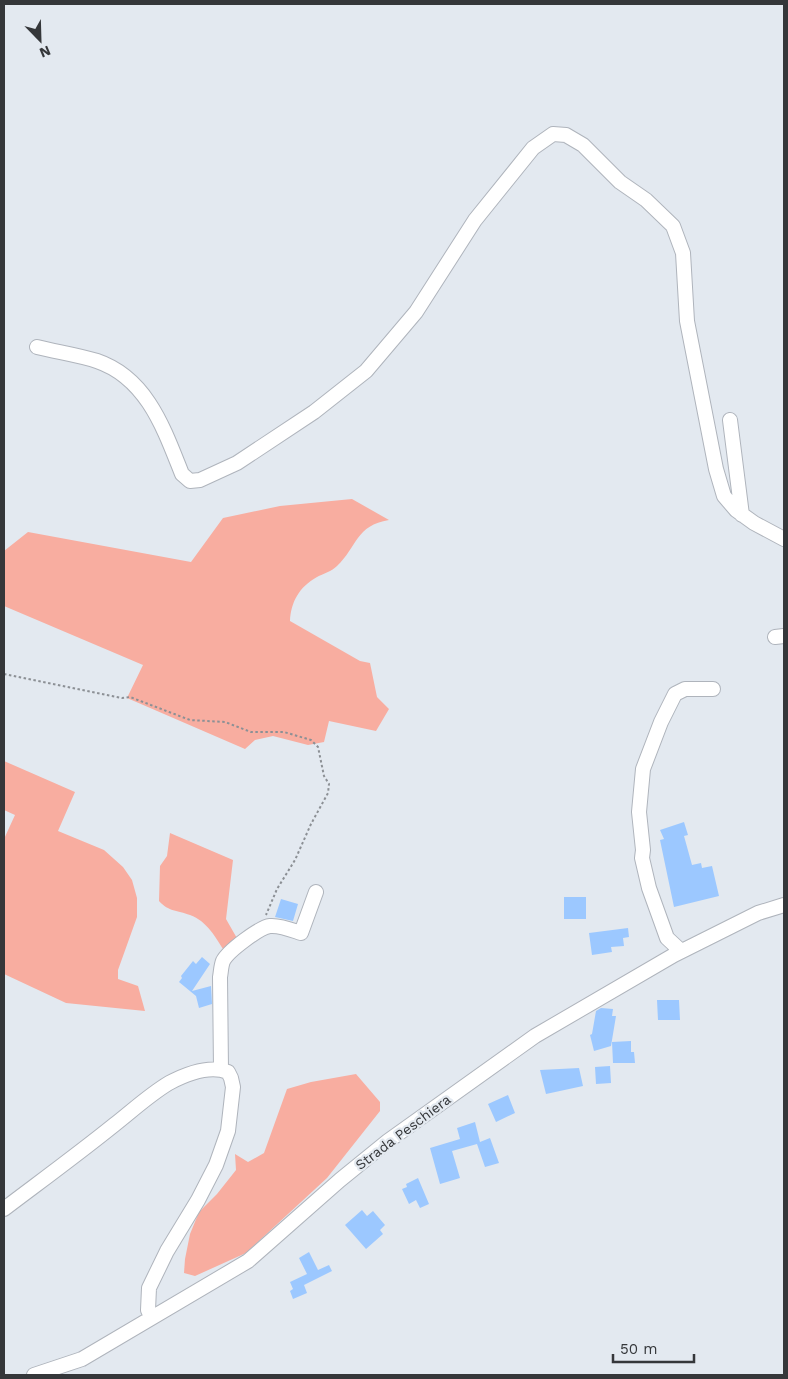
<svg xmlns="http://www.w3.org/2000/svg" width="788" height="1379" viewBox="0 0 788 1379" font-family="'Work Sans',sans-serif">
	<rect width="100%" height="100%" fill="#e3e9f0"/>
	<!-- green -->
	<path fill="#f8ada0" d="M352 499 389 520C356 525 357 547 337 566 332 571 323 574 317 577 299 587 291 602 290 621L360 661 370 663 377 697 389 709 376 731 329 721 324 742 308 745 273 736 255 740 245 749 127 698 143 665 4 606V551L28 532 191 562 223 518 280 506Z
		M4 761 75 792 58 831 104 850 123 867 132 880 137 898V917L118 970V979L138 986 145 1011 66 1003 4 974V839L15 815 4 810Z
		M170 833 233 860 226 919 238 940 225 952C216 938 207 921 190 915 177 910 169 912 159 901L160 866 167 856Z
		M356 1074 380 1102V1111L327 1178 246 1253 195 1276 184 1273 185 1259 190 1234 199 1212 217 1194 236 1170 235 1154 248 1162 264 1153 287 1089 311 1082Z"/>
	<!-- building -->
	<path fill="#9cc8ff" d="M684 822 688 835 684 836 692 865 701 863 702 868 712 866 719 896 674 907 660 840 664 839 660 830Z
		M564 897H586V919H564Z
		M281 899 298 904 293 921 275 917Z
		M628 928 629 937 623 938 624 946 611 947 612 952 592 955 589 933Z
		M202 957 210 964 192 991 211 986 212 1004 199 1008 196 996 179 982 182 978 181 976 193 961 196 964Z
		M657 1000H679L680 1020H658Z
		M601 1008 613 1009 612 1016H616L611 1046 594 1051 590 1035 592 1034 596 1011Z
		M631 1041V1052H634L635 1063H613L612 1042Z
		M610 1066 611 1083 596 1084 595 1067Z
		M579 1068 583 1086 546 1094 540 1070Z
		M508 1095 515 1113 496 1122 488 1104Z
		M475 1122 480 1142 490 1138 499 1163 485 1167 477 1144 452 1151 460 1178 440 1184 430 1148 460 1139 457 1128Z
		M418 1178 429 1204 420 1208 416 1200 409 1204 402 1189 407 1187 406 1184Z
		M362 1210 367 1216 373 1211 385 1225 380 1230 383 1234 366 1249 345 1225Z
		M309 1252 318 1270 329 1265 332 1271 304 1285 307 1293 293 1299 290 1291 293 1289 290 1282 307 1274 299 1258Z"/>
	<g fill="none" stroke-linecap="round" stroke-linejoin="round">
		<!-- minor casing -->
		<g stroke="#afb4bc" stroke-width="16">
			<path id="minor" d="M37 347C57 352 78 355 97 361 147 378 164 429 182 474L190 481 200 480 237 463 314 412 366 371 416 312 475 220 533 148 553 134 566 135 583 145 620 182 646 200 673 226 683 253 687 321 716 469 724 496 736 510 754 523 784 539
				M730 420 742 515
				M775 637 784 636
				M681 951 667 938 649 888 642 858 643 850 639 812 643 769 661 722 675 694 685 689H713
				M221 1069 220 977C221 972 221 966 223 961 228 951 260 927 270 926 280 925 292 930 301 933L316 892
				M4 1209C41 1181 78 1154 114 1125 132 1111 149 1095 169 1083 186 1074 210 1065 228 1072L231 1078 233 1087 228 1131 216 1165 198 1200 167 1251 149 1288 148 1310 151 1317
				M34 1375 82 1359 248 1261 340 1180 388 1141 535 1036 674 955 758 913 784 905"/>
		</g>
		<!-- path -->
		<path stroke="#8c9095" stroke-width="2" stroke-dasharray="2.5 2.5" stroke-linecap="butt" d="M4 674 122 698 130 697 190 720 225 722 251 732H284L311 740 318 747 324 776 329 784 328 793 311 824 295 860 277 889 266 915"/>
		<!-- minor -->
		<use href="#minor" stroke="#fff" stroke-width="14"/>
	</g>
	<g text-anchor="middle" stroke-width="4.5" stroke-linejoin="round" paint-order="stroke">
		<!-- street labels -->
		<g font-size="14" fill="#35373a" stroke="#e3e9f0">
			<text transform="translate(403 1132) rotate(-37)" y="5">Strada Peschiera</text>
		</g>
	</g>
	<!-- border -->
	<rect width="788" height="1379" fill="none" stroke="#35373a" stroke-width="10"/>
	<!-- north arrow -->
	<g transform="translate(40 40) rotate(157)" stroke="#e3e9f0" stroke-width="4" paint-order="stroke">
	<path d="M0-4L9 19L0 12L-9 19Z" fill="#35373a"/>
	<text y="-8" font-size="14" font-weight="bold" text-anchor="middle" fill="#35373a">N</text>
	</g>
	<!-- scale -->
	<path d="M613 1354v8h81v-8" fill="none" stroke="#35373a" stroke-width="2.5"/>
	<text x="620" y="1354" font-size="15" fill="#35373a" stroke="#e3e9f0" stroke-width="4" paint-order="stroke">50 m</text>
</svg>
